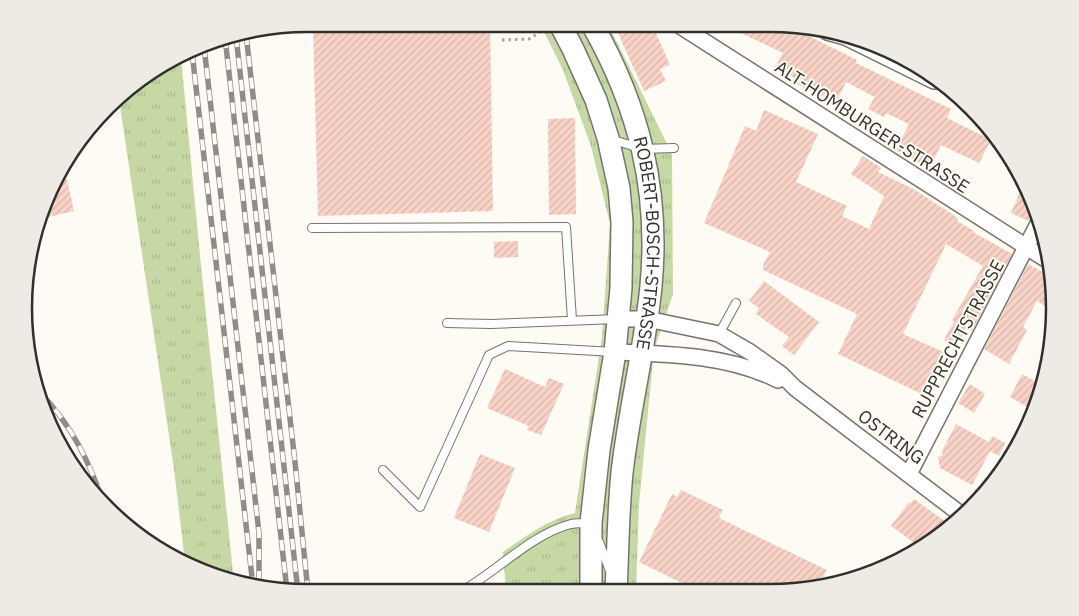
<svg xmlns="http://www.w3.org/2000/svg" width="1079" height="616" viewBox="0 0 1079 616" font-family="'IBM Plex Sans',sans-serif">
	<defs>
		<pattern id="grass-tufts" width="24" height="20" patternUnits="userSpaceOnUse" patternTransform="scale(1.25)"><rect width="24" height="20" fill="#c6d8a4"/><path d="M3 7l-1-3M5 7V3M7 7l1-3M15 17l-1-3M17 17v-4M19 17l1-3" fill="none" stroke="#aaba8e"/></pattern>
		<pattern id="building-hatch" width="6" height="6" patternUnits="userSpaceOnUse" patternTransform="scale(1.25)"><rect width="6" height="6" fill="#fad3c7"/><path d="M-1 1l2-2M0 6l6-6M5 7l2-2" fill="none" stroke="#d7b5ab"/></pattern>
	</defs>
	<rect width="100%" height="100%" fill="#fdfbf4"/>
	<!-- grass -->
	<path fill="url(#grass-tufts)" d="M540 24H608L672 154 673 294 654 350 639 504 636 590 506 591 503 552C526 536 547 520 575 513L602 337 610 224 591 146 563 70Z
		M181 58 201 266 234 582 185 562 174 469 119 99 135 82Z"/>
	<!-- building -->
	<path fill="url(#building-hatch)" d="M313 24H490L493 211 318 216Z
		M614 24H652L670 65 660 69 666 81 644 91Z
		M722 24H785L857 60 856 63 951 109 947 118 991 140 979 163 941 145 930 168 896 150 909 124 886 113 884 117 868 109 875 97 846 82 836 103 795 83 797 79 775 68 783 53Z
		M764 110 818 134 796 182 847 206 842 216 869 229 884 196 851 174 863 156 881 168 878 172 915 190 958 218 957 221 974 231 973 232 1012 254 972 331 966 328 956 347 944 340 954 321 952 320 983 266 946 244 903 334 946 353 926 396 838 354 857 314 763 270V265L770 252 704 223 745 126 756 131Z
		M575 118 576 214 549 215 548 119Z
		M64 167 74 211 40 219 42 216Z
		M1022 187 1035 214 1029 221 1011 213Z
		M518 241V257L494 258V242Z
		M1028 264 1048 275 1049 281 1044 289 1049 292 1050 309 1037 301 1023 327 1027 330 1009 364 984 349Z
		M764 281 819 322 794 355 782 346 789 337 756 314 759 308 749 301Z
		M505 369 545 387 549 378 564 384 541 435 527 430 529 426 487 408Z
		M1022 374 1040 384 1031 409 1010 397Z
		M970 384 985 394 974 413 958 403Z
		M956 424 989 442 992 436 1005 443 999 456 990 451 972 485 940 468 938 457 942 456 943 449Z
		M480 454 515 468 489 532 454 518Z
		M681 490 723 510 719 518 827 570 818 587 808 590H696L639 562 672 494 677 497Z
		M914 499 946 522 932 542 921 548 891 526 909 502 911 503Z"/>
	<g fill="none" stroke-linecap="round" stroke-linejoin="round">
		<!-- service casing -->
		<g stroke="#76746e" stroke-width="10">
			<path id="service" d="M610 139 643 149 674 148
				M312 228 566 227 572 320
				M447 323 491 324 617 319
				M719 334 736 303
				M383 470 420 507 489 355 508 346 614 352
				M599 542 610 571
				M462 591C497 571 532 534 571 524 577 523 584 523 591 523"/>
		</g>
		<!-- minor casing -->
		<g stroke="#76746e" stroke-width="18">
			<path id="minor" d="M677 24 1047 260
				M827 32 845 37 934 81
				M617 319H647L719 334 750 352 781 374 795 388 963 516
				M615 352C669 354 728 355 778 380
				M909 474 1039 222"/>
		</g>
		<!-- secondary casing -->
		<g stroke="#76746e" stroke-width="24">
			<g id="secondary">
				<path d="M560 24 573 49 596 100 608 138 619 188 622 222 621 288 615 352 599 450 591 523V591"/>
				<path id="s1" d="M592 24C639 107 660 190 651 286 645 349 629 410 622 473 618 512 618 552 616 591"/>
			</g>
		</g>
		<!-- path -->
		<path stroke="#a5a49e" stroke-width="3" stroke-dasharray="2.5 4" stroke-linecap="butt" d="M502 40 529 39 545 29"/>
		<!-- service -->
		<use href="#service" stroke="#fff" stroke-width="8"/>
		<!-- minor -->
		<use href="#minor" stroke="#fff" stroke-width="15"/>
		<!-- secondary -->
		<use href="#secondary" stroke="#fff" stroke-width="21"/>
		<!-- rail casing -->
		<g stroke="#8e8d88" stroke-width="5.5">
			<path id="rail" d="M246 34 295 462 308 592
				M236 36 298 592
				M225 37 287 591
				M204 46 259 533V587
				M192 52 253 586
				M40 393C71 424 89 461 103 502
				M46 418 53 427 73 462"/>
		</g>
		<!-- rail -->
		<use href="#rail" stroke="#fdfbf4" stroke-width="4" stroke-dasharray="11" stroke-linecap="butt"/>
	</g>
	<g text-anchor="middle" stroke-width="4" stroke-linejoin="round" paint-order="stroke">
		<!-- street labels -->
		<g font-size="18" fill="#30302d" stroke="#fdfbf4">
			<text transform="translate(872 127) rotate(33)" y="6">ALT-HOMBURGER-STRASSE</text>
			<text dy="6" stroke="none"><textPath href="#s1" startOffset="230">ROBERT-BOSCH-STRASSE</textPath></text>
			<text transform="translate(958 339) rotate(-62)" y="6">RUPPRECHTSTRASSE</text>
			<text transform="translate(891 437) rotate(37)" y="6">OSTRING</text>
		</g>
	</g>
	<!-- crop -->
	<path d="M0 0H1079V616H0ZM308 32H770A276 276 0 0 1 1046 308V308A276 276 0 0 1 770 584H308A276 276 0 0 1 32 308V308A276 276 0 0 1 308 32Z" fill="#edebe4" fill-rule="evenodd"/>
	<path fill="none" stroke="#30302d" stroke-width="2.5" d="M308 32H770A276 276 0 0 1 1046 308V308A276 276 0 0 1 770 584H308A276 276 0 0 1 32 308V308A276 276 0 0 1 308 32Z"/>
</svg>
